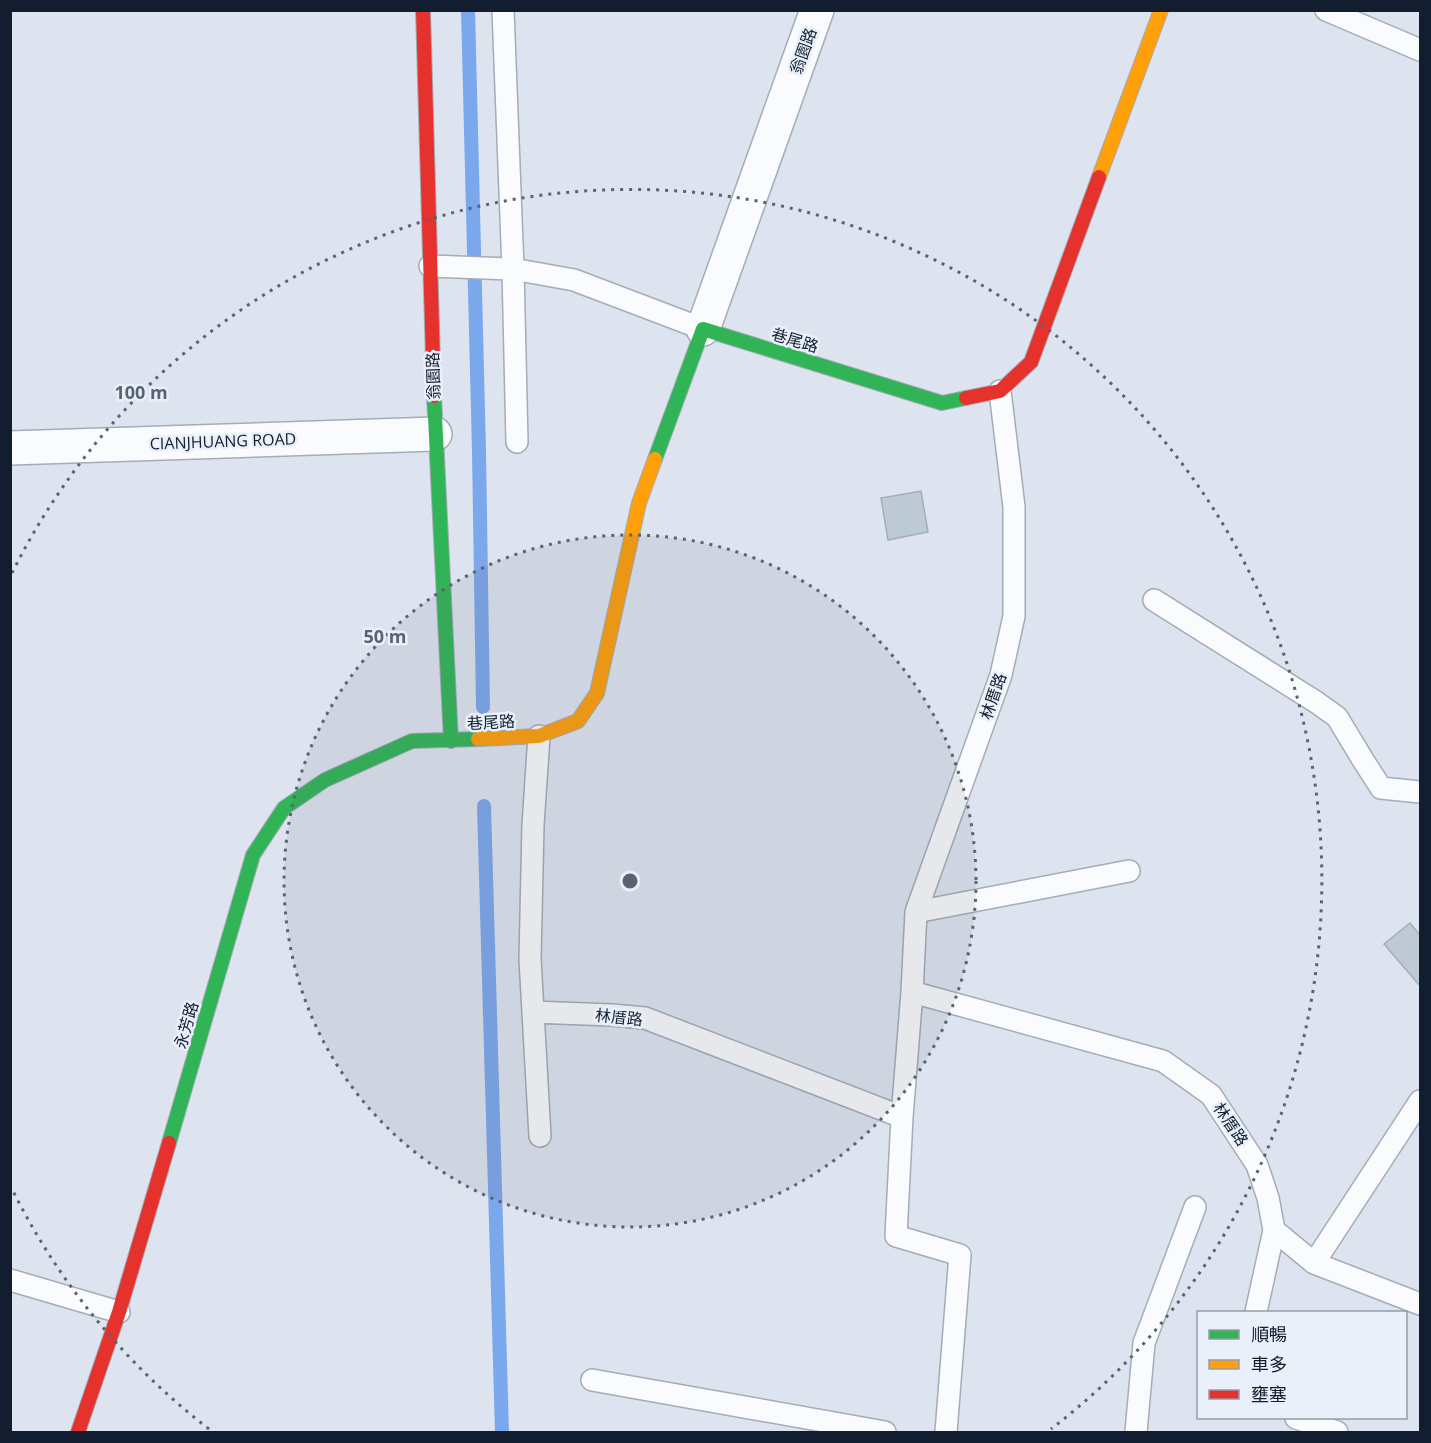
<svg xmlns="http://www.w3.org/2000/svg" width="1431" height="1443" viewBox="0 0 1431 1443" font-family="'Open Sans','Noto Sans TC',sans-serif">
	<rect width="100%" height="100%" fill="#dee4ef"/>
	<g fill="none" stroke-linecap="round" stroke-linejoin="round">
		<!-- stream -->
		<path stroke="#7ba8ec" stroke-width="14" d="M468 10 479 451 483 707
			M484 806 502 1432"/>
	</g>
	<!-- building -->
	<path fill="#bdcad6" stroke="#a1aeba" stroke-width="1.5" d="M921 491 928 532 888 540 881 498Z
		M1410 923 1420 935V986L1384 944Z"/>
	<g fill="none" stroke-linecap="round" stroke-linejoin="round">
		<!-- lane casing -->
		<g stroke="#a3acb9" stroke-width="24">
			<path id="lane" d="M503 10 513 269 517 442
				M1326 10 1420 50
				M430 266 513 269 574 280 703 329
				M1154 600 1316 702 1337 717 1363 760 1381 788 1420 792
				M539 736 533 825 530 959 540 1136
				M916 912 1129 871
				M912 992 1163 1061 1211 1095 1257 1165 1268 1198 1274 1230 1314 1263 1420 1304
				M533 1012 612 1015 645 1018 902 1117
				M1314 1263 1420 1101
				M10 1280 119 1312
				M1256 1312 1274 1230
				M592 1380 885 1432
				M1296 1418 1337 1432
				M946 1432 960 1255 896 1236 902 1117 912 992 916 912 1001 675 1014 616V507L1000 391
				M1136 1432 1144 1343 1195 1207"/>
		</g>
		<!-- street casing -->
		<g stroke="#a3acb9" stroke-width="36">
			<path id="street" d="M703 329 817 10
				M10 448 435 434"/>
		</g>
		<!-- fast casing -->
		<g stroke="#a3acb9" stroke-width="16">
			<path id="fast" d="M434 396 451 741
				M655 459 703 329 942 403 966 398
				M169 1143 253 855 284 808 325 780 412 741 478 739"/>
		</g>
		<!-- slow casing -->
		<g stroke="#a3acb9" stroke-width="16">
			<path id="slow" d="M1099 177 1161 10
				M478 739 539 736 578 721 597 693 639 503 655 459"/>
		</g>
		<!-- jam casing -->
		<g stroke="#a3acb9" stroke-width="16">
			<path id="jam" d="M423 10 434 396
				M966 398 1000 391 1031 362 1099 177
				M78 1432 119 1312 169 1143"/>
		</g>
		<!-- lane -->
		<use href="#lane" stroke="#fafbfd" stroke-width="21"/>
		<!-- street -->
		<use href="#street" stroke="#fafbfd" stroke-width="33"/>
		<!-- fast -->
		<use href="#fast" stroke="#30b455" stroke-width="14"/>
		<!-- slow -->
		<use href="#slow" stroke="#ff9f0a" stroke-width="14"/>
		<!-- jam -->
		<use href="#jam" stroke="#e5322d" stroke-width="14"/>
	</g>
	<!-- distance rings -->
	<circle cx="630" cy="881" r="346" fill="#596372" fill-opacity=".12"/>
	<g fill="none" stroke="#596372" stroke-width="3" stroke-dasharray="3 6">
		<circle cx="630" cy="881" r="346"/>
		<path d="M209 1429A691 691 0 0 1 12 1189M12 573A691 691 0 1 1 1051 1429"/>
	</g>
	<g text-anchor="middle" stroke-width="5" stroke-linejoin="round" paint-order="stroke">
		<!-- street labels -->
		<g font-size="16" fill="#121e2f" stroke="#e9f0fa">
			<text transform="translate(803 51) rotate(-70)" y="6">翁園路</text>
			<text transform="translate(795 340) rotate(17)" y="6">巷尾路</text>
			<text transform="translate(433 376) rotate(-92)" y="6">翁園路</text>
			<text transform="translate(223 441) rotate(-2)" y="6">CIANJHUANG ROAD</text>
			<text transform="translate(993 696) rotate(-71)" y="6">林厝路</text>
			<text transform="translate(491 722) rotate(-3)" y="6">巷尾路</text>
			<text transform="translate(619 1017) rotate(6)" y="6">林厝路</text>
			<text transform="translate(186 1025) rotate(-74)" y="6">永芳路</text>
			<text transform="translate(1231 1124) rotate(56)" y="6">林厝路</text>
		</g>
	</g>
	<circle cx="630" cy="881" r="9" fill="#596372" stroke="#e9f0fa" stroke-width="3"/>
	<g font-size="18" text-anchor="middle" font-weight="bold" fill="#596372" stroke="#e9f0fa" stroke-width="5" stroke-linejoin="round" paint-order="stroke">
		<text x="141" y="399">100 m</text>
		<text x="385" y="643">50 m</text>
	</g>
	<!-- border -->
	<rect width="1431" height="1443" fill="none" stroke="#121e2f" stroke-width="24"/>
	<!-- legend -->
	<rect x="1197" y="1311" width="210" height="108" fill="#e9f0fa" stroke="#939ca9" stroke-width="1.5"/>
	<rect x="1209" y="1330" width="30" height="9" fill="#30b455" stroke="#939ca9" stroke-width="1.5"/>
	<text x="1251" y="1341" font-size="18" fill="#121e2f">順暢</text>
	<rect x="1209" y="1360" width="30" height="9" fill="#ff9f0a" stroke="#939ca9" stroke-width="1.5"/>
	<text x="1251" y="1371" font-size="18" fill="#121e2f">車多</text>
	<rect x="1209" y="1390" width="30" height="9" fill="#e5322d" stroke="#939ca9" stroke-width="1.5"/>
	<text x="1251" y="1401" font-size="18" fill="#121e2f">壅塞</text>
</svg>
